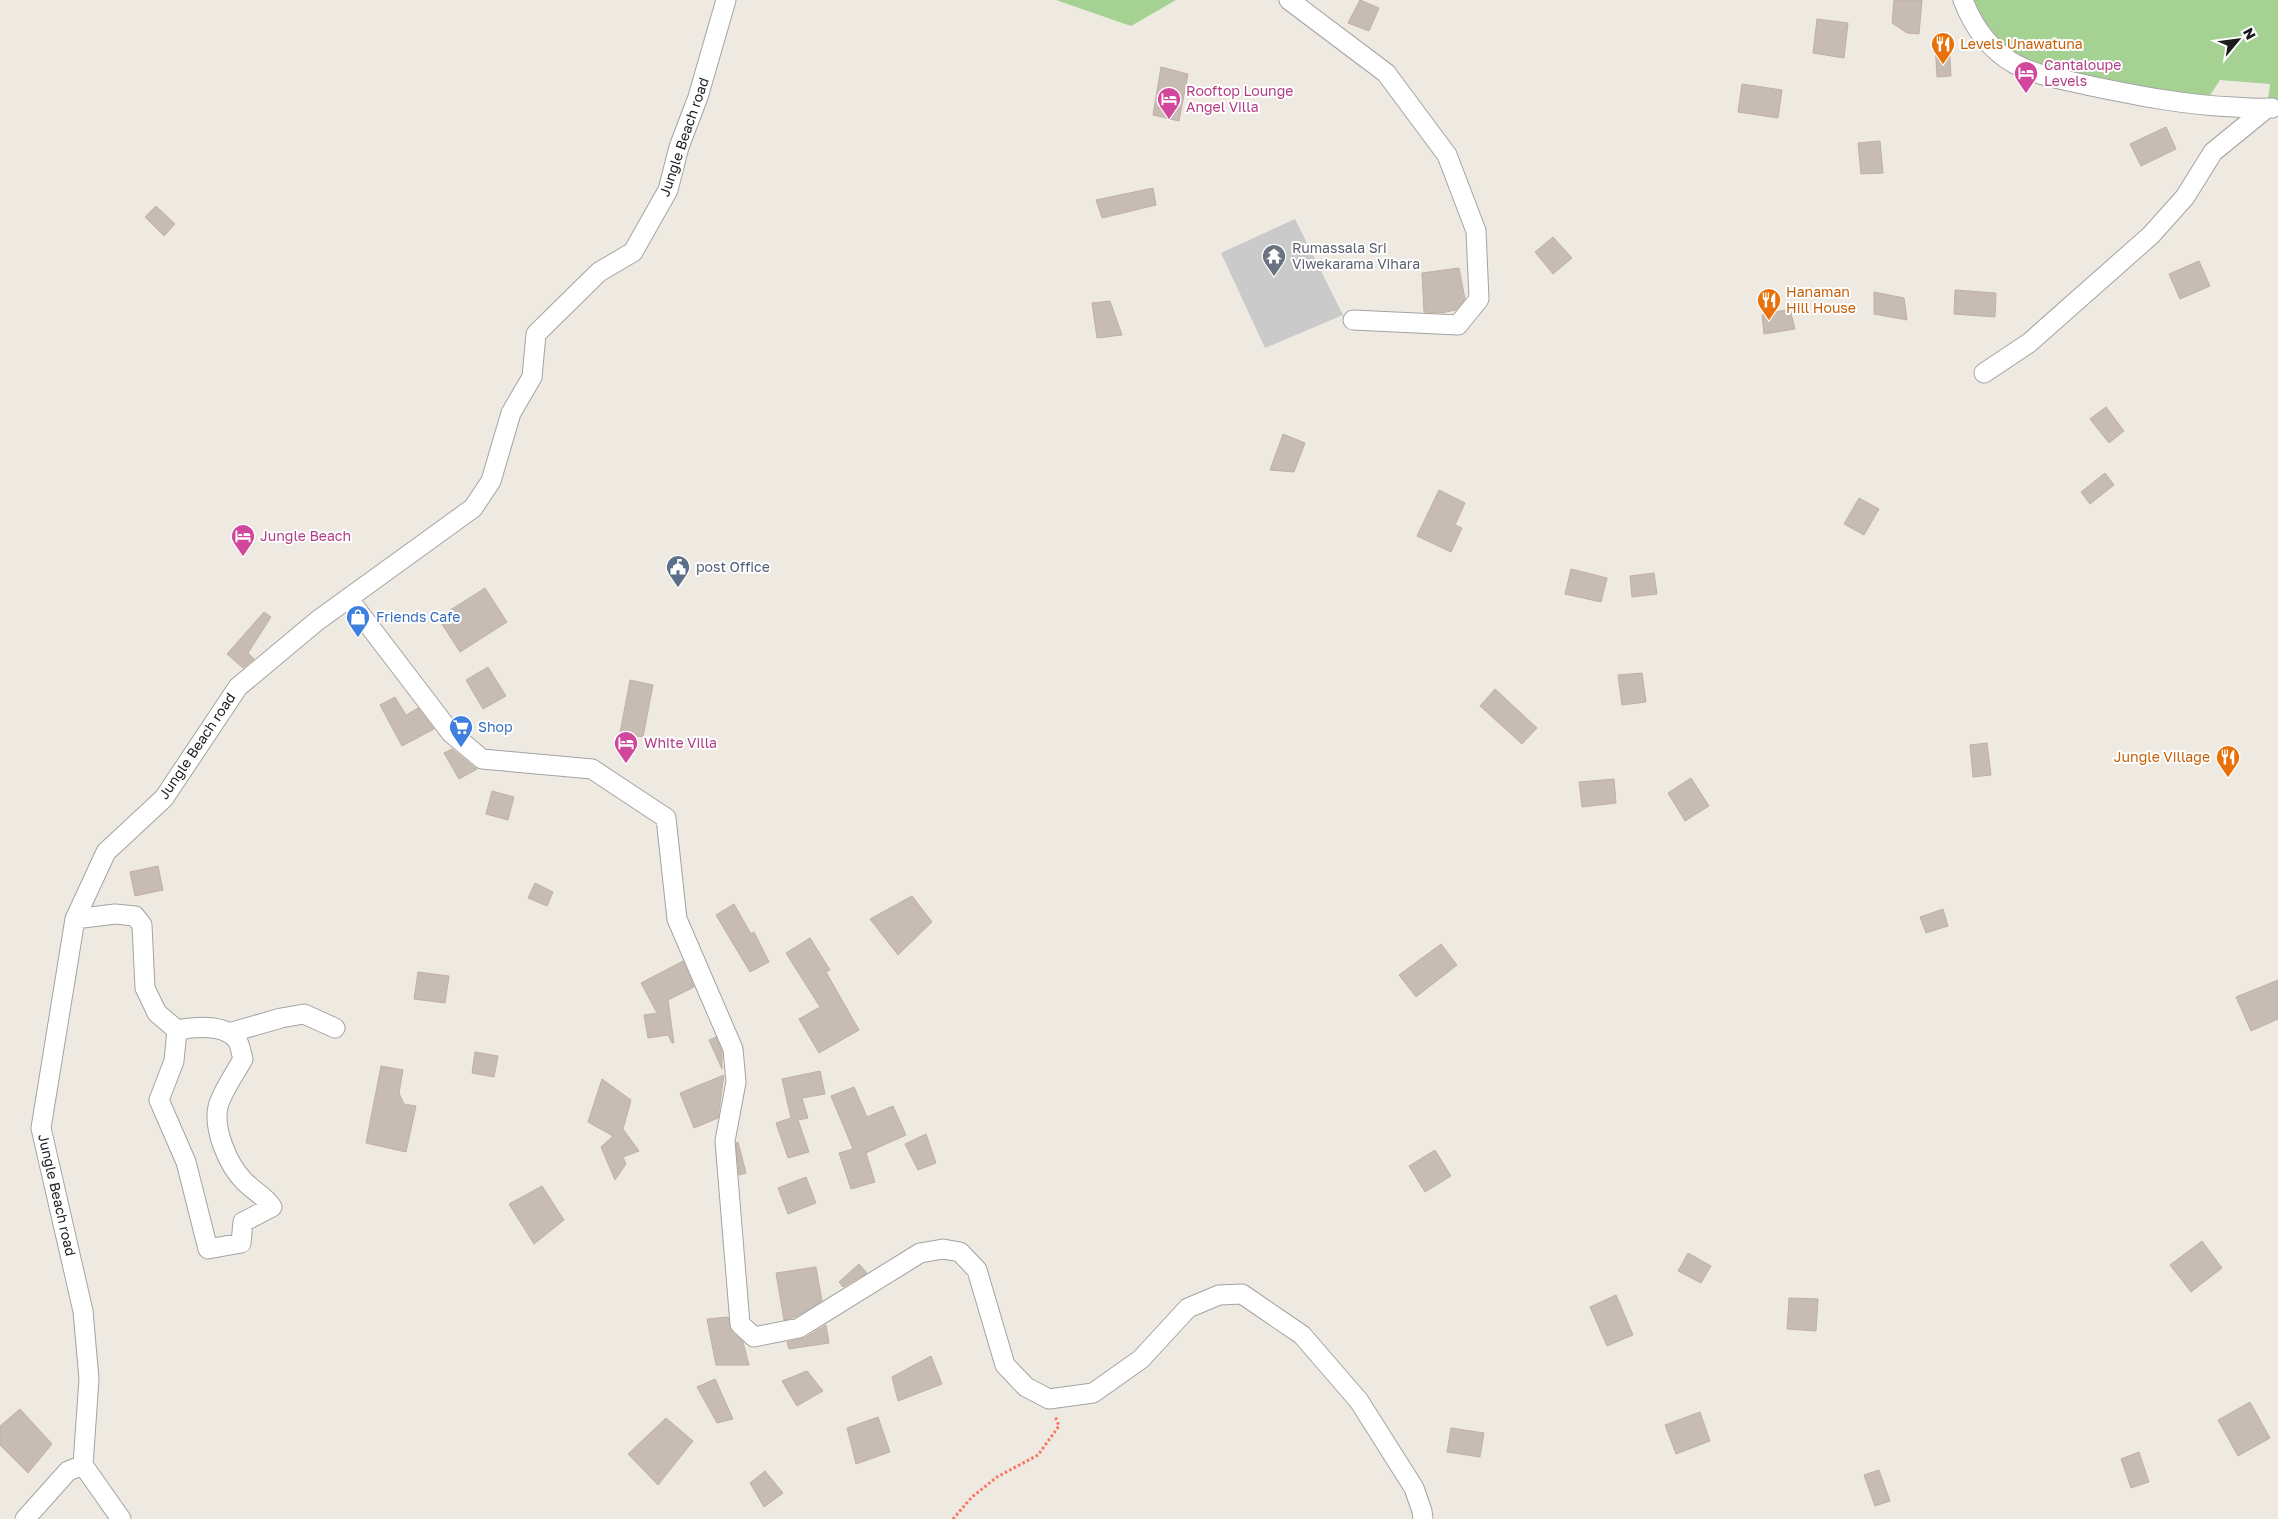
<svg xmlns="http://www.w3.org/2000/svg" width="2278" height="1519" viewBox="0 0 2278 1519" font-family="'Golos Text',sans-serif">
	<rect width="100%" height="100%" fill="#eeeae1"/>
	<!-- religious -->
	<path fill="#cacaca" d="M1295 219 1343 315 1265 348 1221 253Z"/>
	<!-- forest -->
	<path fill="#a5d192" d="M1056 0H1176L1131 26Z
		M1963 0H2278V107L2267 108 2270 84 2220 80 2203 106 2015 64Z"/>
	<!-- building -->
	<path fill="#c6bcb4" stroke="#c1b0a2" d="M1360 0 1379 8 1369 31 1348 23Z
		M1894 0H1922L1919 34 1907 33 1892 23Z
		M1817 19 1848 23 1844 58 1813 53Z
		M1949 43 1951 76 1937 77 1935 44Z
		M1161 67 1188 74 1179 121 1153 115Z
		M1742 84 1782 90 1778 118 1738 112Z
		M2166 127 2176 149 2141 166 2130 144Z
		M1880 141 1883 173 1861 174 1858 143Z
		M1153 188 1156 205 1102 218 1096 200Z
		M156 206 175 224 164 236 145 217Z
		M1553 237 1572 258 1553 274 1535 252Z
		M2199 261 2210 286 2180 299 2169 274Z
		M1459 268 1465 299 1456 310 1441 313 1424 312 1422 273Z
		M1955 290 1996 293 1995 317 1954 314Z
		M1874 292 1904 298 1907 320 1874 314Z
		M1110 301 1122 335 1097 338 1092 303Z
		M1790 309 1795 329 1764 334 1762 315Z
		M2106 407 2124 431 2109 443 2090 419Z
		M1283 434 1305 443 1294 472 1270 470Z
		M2105 473 2114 485 2090 504 2081 492Z
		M1439 490 1465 503 1455 525 1462 528 1451 552 1417 536Z
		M1859 498 1879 509 1864 535 1844 524Z
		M1571 569 1607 578 1601 602 1565 594Z
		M1654 573 1657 594 1632 597 1630 576Z
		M485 588 507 622 460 652 438 618Z
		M264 612 271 617 248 653 254 659 243 668 227 654Z
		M488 667 506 696 483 709 466 680Z
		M1642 673 1646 702 1622 705 1618 675Z
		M630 680 653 685 643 737 620 733Z
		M1495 689 1537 728 1522 744 1480 706Z
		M395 697 406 715 418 708 434 729 402 746 380 705Z
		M1987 743 1991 775 1973 777 1970 745Z
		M452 749 475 768 477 769 459 779 444 753Z
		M1691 778 1709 806 1685 821 1668 793Z
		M1614 779 1616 803 1582 807 1579 782Z
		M492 791 514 797 508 820 486 814Z
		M158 866 163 890 135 896 130 872Z
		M535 883 553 892 547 906 528 898Z
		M912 896 932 922 898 955 870 919Z
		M734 904 751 934 754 932 769 962 750 972 716 915Z
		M1943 909 1948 926 1926 933 1920 917Z
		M810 938 830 970 826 972 859 1030 819 1053 799 1019 820 1007 786 953Z
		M1441 944 1457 965 1416 997 1399 975Z
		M683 961 694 987 668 1000 674 1043H672L668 1035 648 1038 644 1015 657 1013 641 983Z
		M418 972 449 976 445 1003 414 999Z
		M2278 980V1019L2251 1031 2236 997Z
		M716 1037 722 1052V1069L709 1040Z
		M475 1052 498 1056 494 1077 472 1073Z
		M381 1066 403 1070 399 1093 404 1104 416 1106 406 1152 366 1143Z
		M820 1071 825 1094 802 1098 808 1118 798 1120 809 1152 788 1158 776 1123 791 1118 782 1079Z
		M724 1075 718 1118 694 1128 680 1093Z
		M602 1079 631 1100 623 1129 639 1151 623 1157 626 1164 615 1180 601 1147 613 1136 588 1122Z
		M854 1087 867 1117 893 1106 906 1135 866 1153 875 1182 851 1189 839 1153 853 1149 831 1096Z
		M926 1134 936 1163 918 1170 905 1144Z
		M738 1142 746 1173 739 1175 736 1143Z
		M1435 1150 1451 1176 1425 1192 1409 1166Z
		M806 1177 816 1203 788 1214 778 1188Z
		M542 1186 564 1220 534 1244 509 1204Z
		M2202 1241 2222 1268 2191 1292 2170 1265Z
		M1688 1253 1711 1266 1701 1283 1678 1271Z
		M859 1264 867 1273 843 1287 839 1282Z
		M816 1267 822 1301 795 1317 784 1320 776 1273Z
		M1616 1295 1633 1335 1607 1346 1590 1307Z
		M1789 1298 1818 1299 1816 1331 1787 1329Z
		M728 1317 732 1332 743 1342 749 1365H716L707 1319Z
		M826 1325 829 1343 789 1349 787 1342 805 1338Z
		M931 1356 942 1384 898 1401 892 1377Z
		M807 1371 823 1391 797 1406 782 1381Z
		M715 1379 733 1419 717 1423 697 1387Z
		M2250 1402 2270 1438 2238 1456 2218 1420Z
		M20 1409 52 1444 28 1473 0 1445V1426Z
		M1700 1412 1710 1441 1676 1454 1665 1425Z
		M878 1417 890 1452 856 1464 847 1428Z
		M666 1418 693 1441 658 1485 628 1454Z
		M1451 1428 1484 1433 1480 1457 1447 1452Z
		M2139 1452 2149 1482 2131 1488 2121 1459Z
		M1879 1470 1890 1501 1875 1506 1864 1475Z
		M765 1471 783 1493 764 1507 750 1483Z"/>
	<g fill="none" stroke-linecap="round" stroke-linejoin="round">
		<!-- minor casing -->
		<g stroke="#a3a3a3" stroke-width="21">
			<path id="minor" d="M1289 0 1386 73 1447 155 1476 231 1479 299 1458 325 1353 320
				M1963 0C1973 26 1990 50 2015 64 2037 76 2066 80 2091 86 2139 96 2185 105 2234 107 2246 108 2259 109 2272 108
				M1984 373 2029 343 2151 235 2185 197 2213 152 2267 108
				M348 598 451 733 482 759 592 769 666 818 677 919 733 1049 736 1082 725 1141 740 1324 754 1337 799 1328 920 1253 943 1249 960 1252 977 1270 1005 1365 1026 1387 1049 1399 1093 1393 1141 1359 1188 1308 1219 1295 1242 1294 1302 1335 1359 1401 1414 1488 1422 1511 1423 1519
				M75 919 115 914 135 916 142 925 145 988 157 1013 177 1030C194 1027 224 1023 237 1040 240 1044 241 1053 243 1059 236 1072 221 1093 218 1107 213 1129 228 1165 244 1181 253 1191 264 1195 272 1207L243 1222 241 1243 208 1249 186 1162 159 1100 174 1061 177 1030
				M229 1033 281 1018 304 1014 335 1028
				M25 1519 68 1471 83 1465
				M121 1519 83 1465 89 1379 83 1311 41 1128 75 919 106 852 164 798 238 687 317 621 473 508 491 481 511 413 532 377 536 334 599 272 633 252 668 190 679 147 698 97 726 0"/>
		</g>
		<!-- path -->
		<path stroke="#ff7161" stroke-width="3" stroke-dasharray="2.5 2.5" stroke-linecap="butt" d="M953 1519 972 1497 997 1477 1038 1455 1059 1426 1055 1416"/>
		<!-- minor -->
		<use href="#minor" stroke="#fff" stroke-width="19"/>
	</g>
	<!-- icons -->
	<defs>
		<g id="restaurant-pin" transform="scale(1.25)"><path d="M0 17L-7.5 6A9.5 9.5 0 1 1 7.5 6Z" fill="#e8710a" stroke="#fff"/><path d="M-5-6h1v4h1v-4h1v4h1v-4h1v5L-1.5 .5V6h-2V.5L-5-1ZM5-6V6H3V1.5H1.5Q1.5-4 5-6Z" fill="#fff"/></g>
		<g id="hotel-pin" transform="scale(1.25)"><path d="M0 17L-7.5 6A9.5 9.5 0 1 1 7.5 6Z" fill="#d1479c" stroke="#fff"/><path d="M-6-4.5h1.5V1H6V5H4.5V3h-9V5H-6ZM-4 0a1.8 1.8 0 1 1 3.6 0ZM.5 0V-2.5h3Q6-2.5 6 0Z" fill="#fff"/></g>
		<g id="temple-pin" transform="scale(1.25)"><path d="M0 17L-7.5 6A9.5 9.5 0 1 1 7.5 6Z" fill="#6b7280" stroke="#fff"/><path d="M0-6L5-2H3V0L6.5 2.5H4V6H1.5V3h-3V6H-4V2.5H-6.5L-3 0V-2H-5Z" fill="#fff"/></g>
		<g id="civic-pin" transform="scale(1.25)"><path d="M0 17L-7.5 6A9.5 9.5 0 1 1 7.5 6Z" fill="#5c6f8a" stroke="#fff"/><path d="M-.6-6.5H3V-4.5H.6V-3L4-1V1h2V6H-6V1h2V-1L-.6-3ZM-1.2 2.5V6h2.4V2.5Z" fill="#fff"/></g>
		<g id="shop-pin" transform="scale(1.25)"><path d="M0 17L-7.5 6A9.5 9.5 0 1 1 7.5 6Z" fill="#3f7fe0" stroke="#fff"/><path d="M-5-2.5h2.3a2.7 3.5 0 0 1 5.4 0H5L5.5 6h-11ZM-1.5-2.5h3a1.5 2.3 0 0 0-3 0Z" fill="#fff"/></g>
		<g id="supermarket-pin" transform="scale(1.25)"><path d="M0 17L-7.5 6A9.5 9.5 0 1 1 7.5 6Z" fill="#3f7fe0" stroke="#fff"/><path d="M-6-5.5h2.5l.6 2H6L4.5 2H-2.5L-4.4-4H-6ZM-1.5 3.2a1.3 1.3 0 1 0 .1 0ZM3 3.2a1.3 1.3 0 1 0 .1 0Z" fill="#fff"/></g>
	</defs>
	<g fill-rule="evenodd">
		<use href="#restaurant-pin" x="1943" y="44"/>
		<use href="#hotel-pin" x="2026" y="73"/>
		<use href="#hotel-pin" x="1169" y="99"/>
		<use href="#temple-pin" x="1274" y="256"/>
		<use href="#restaurant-pin" x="1769" y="300"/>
		<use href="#hotel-pin" x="243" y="536"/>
		<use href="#civic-pin" x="678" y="567"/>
		<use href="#shop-pin" x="358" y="617"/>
		<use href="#supermarket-pin" x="461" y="727"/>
		<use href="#hotel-pin" x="626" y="743"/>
		<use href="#restaurant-pin" x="2228" y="757"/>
	</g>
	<g text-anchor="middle" stroke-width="4" stroke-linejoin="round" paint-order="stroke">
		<!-- food labels -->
		<g font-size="14" fill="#c56008" stroke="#fff" text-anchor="start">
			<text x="1960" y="49">Levels Unawatuna</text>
			<text x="1786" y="297">Hanaman<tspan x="1786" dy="16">Hill House</tspan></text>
			<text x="2210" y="762" text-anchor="end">Jungle Village</text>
		</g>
		<!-- hotel labels -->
		<g font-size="14" fill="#b23c85" stroke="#fff" text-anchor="start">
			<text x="2044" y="70">Cantaloupe<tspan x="2044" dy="16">Levels</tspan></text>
			<text x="1186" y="96">Rooftop Lounge<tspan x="1186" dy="16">Angel Villa</tspan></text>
			<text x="260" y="541">Jungle Beach</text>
			<text x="644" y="748">White Villa</text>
		</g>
		<!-- street labels -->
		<g font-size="14" fill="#1c1c1c" stroke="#fff">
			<text transform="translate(684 137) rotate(-71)" y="5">Jungle Beach road</text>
			<text transform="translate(197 746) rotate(-56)" y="5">Jungle Beach road</text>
			<text transform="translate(57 1195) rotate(77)" y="5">Jungle Beach road</text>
		</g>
		<!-- worship labels -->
		<g font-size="14" fill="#5b616d" stroke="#fff" text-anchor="start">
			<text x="1292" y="253">Rumassala Sri<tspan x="1292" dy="16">Viwekarama Vihara</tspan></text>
		</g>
		<!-- service labels -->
		<g font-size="14" fill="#4e5e75" stroke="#fff" text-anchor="start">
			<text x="696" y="572">post Office</text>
		</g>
		<!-- shop labels -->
		<g font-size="14" fill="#366cbe" stroke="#fff" text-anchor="start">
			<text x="376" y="622">Friends Cafe</text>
			<text x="478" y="732">Shop</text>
		</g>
	</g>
	<!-- north arrow -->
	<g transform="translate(2238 40) rotate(61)" stroke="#ffffff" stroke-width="4" paint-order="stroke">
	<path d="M0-4L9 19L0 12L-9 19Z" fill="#1c1c1c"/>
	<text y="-8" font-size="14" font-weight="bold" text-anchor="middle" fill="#1c1c1c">N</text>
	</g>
</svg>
